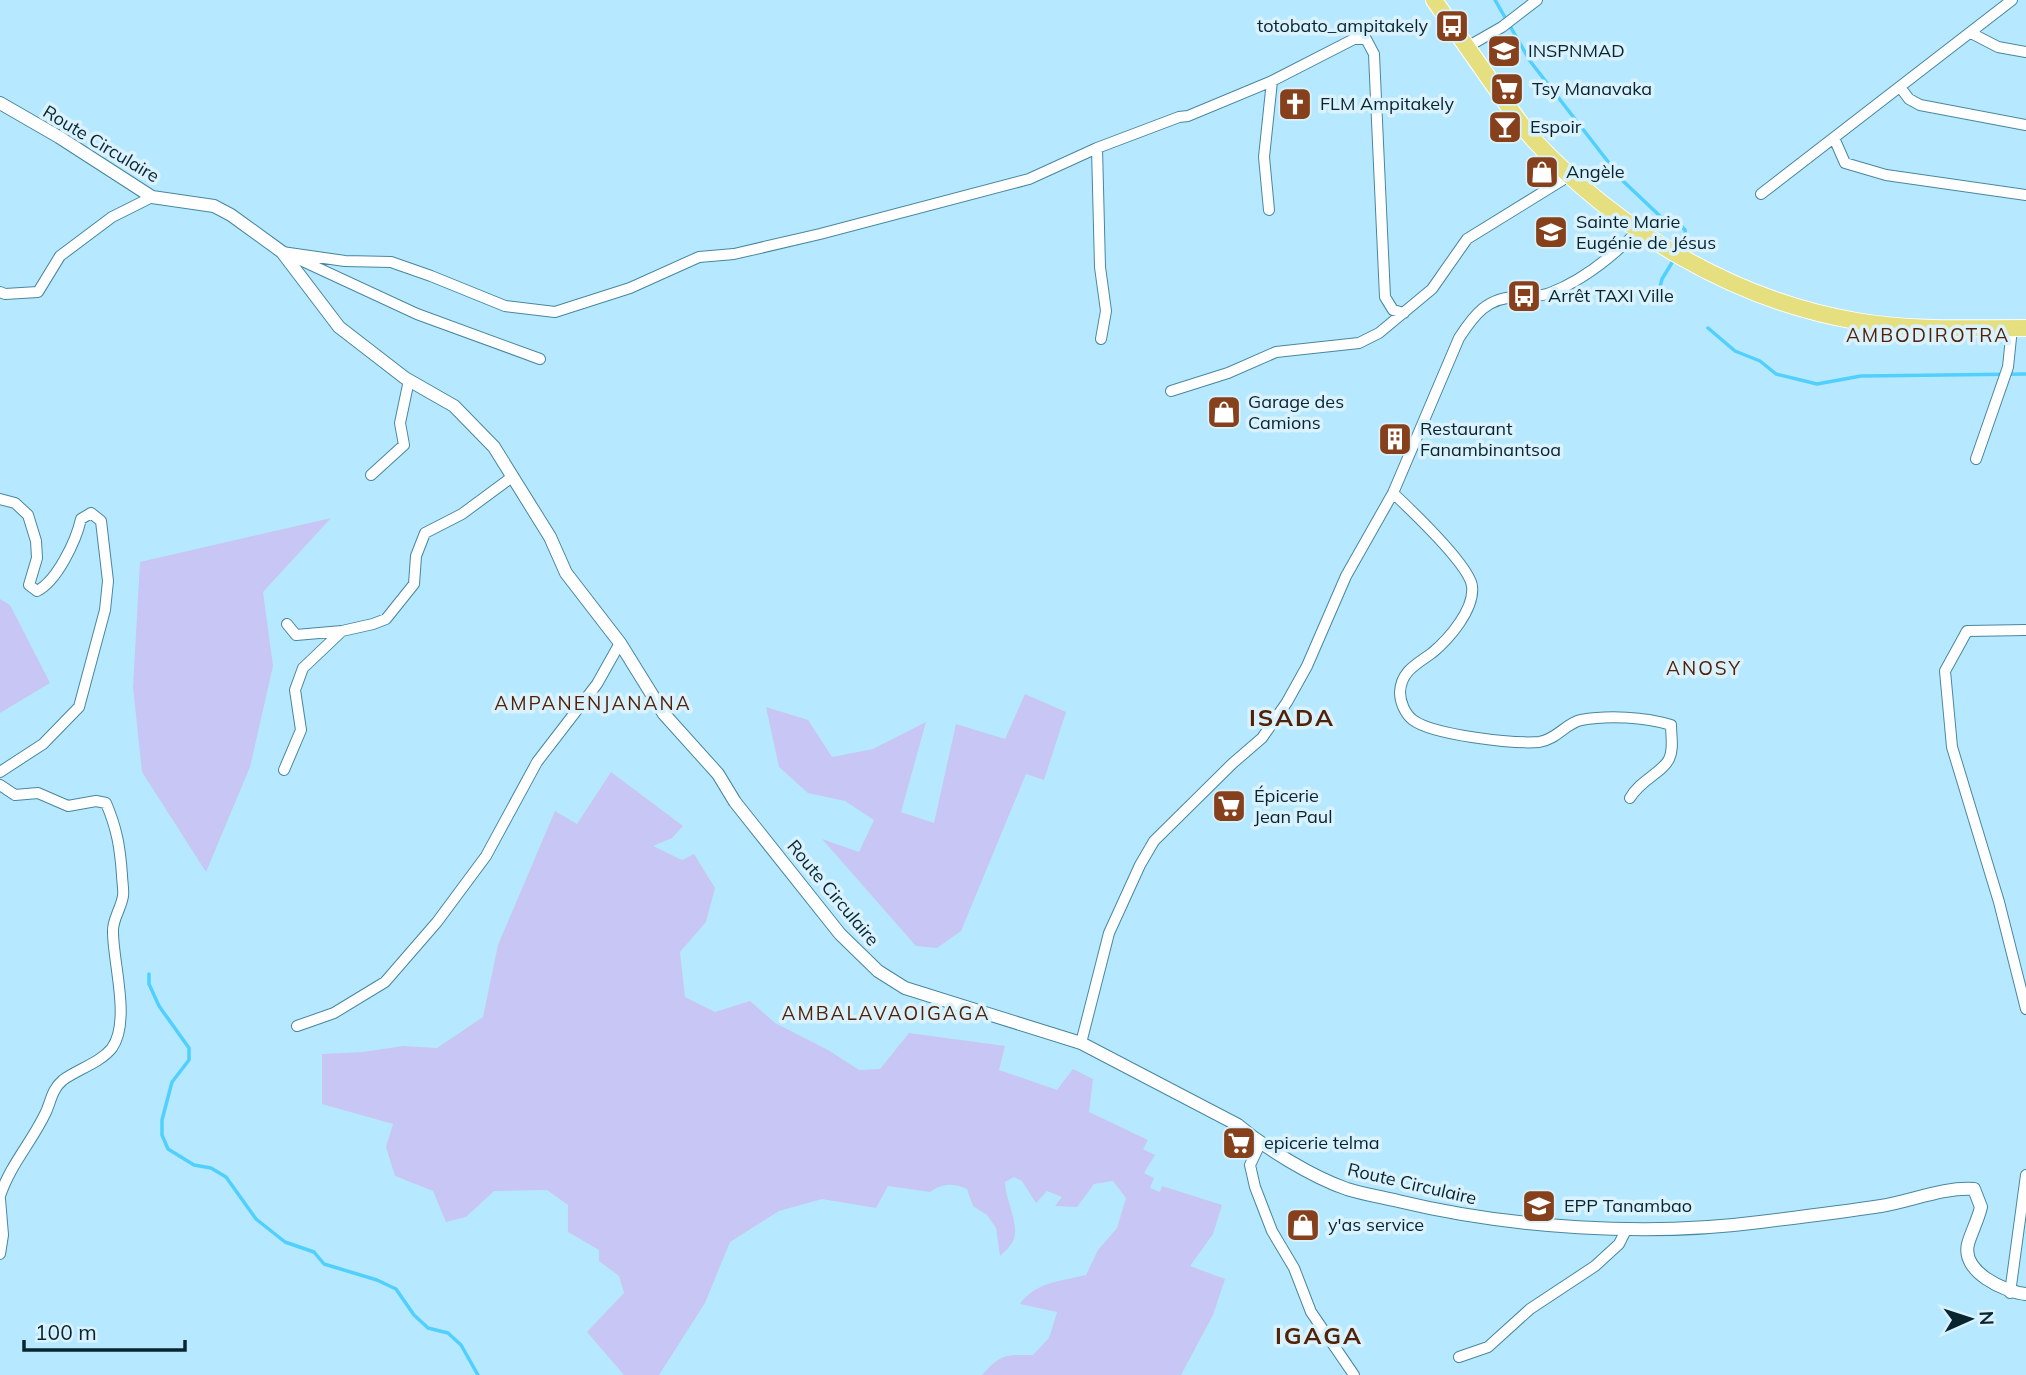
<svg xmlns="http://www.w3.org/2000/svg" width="2026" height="1375" viewBox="0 0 2026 1375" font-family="Mulish,sans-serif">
	<rect width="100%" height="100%" fill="#b6e9ff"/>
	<!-- green -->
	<path fill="#c7c6f5" d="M331 518 263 592 273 666 250 767 206 872 142 772 133 687 140 562Z
		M0 599 10 605 50 683 0 713Z
		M1025 694 1066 712 1044 780 1026 774 961 931 937 948 916 946 822 839 859 852 874 820 845 801 808 793 779 767 766 707 808 720 832 757 873 749 926 722 901 812 934 823 956 724 1005 739Z
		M611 772 683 826 672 838 653 846 682 860 694 854 715 888 706 922 680 952 685 997 715 1012 750 1001 775 1023 828 1050 859 1070 880 1069 909 1033 1005 1046 999 1070 1057 1090 1073 1069 1093 1079 1089 1112 1148 1140 1143 1149 1155 1155 1144 1173 1154 1178 1150 1188 1160 1192 1162 1186 1222 1205 1213 1234 1190 1266 1225 1279 1213 1315 1181 1375H982C1002 1353 1005 1355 1033 1355L1049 1338 1057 1312 1020 1304C1035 1282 1062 1281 1086 1275L1098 1250 1117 1228 1126 1198 1113 1181 1094 1184 1077 1207 1055 1206 1062 1197 1047 1191 1036 1203 1022 1181 1014 1177 1005 1182C1005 1201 1022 1227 1012 1243 1009 1248 1004 1252 1000 1256L996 1228 987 1215 973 1206 967 1189C953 1183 943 1183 930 1192L888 1186 876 1208 822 1199 779 1211 730 1242 705 1303 659 1375H624L587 1332 624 1293 619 1276 599 1261V1250L568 1232V1205L547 1190 494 1191 466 1217 446 1222 433 1191 395 1176 386 1147 393 1124 322 1104V1054L363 1052 403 1046 437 1048 483 1017 498 945 555 811 577 824Z"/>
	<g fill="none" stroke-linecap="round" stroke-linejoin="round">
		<!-- stream -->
		<path stroke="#51d0fe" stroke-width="3.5" d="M1495 0 1530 61 1623 181 1661 217 1674 218 1685 230 1686 239 1682 247
			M1660 287 1662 279 1673 261
			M1708 328 1735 351 1760 361 1776 374 1817 384 1861 376 2026 374
			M149 974V984L159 1006 189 1048V1060L172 1082 162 1120V1135L168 1149 194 1165 211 1168 226 1177 256 1219 285 1242 314 1252 324 1264 377 1280 396 1289 414 1315 428 1328 448 1333 461 1345 478 1375"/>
		<!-- minor casing -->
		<g stroke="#4787a0" stroke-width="12">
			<path id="minor" d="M1971 33 1998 47 2026 52
				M1467 47 1502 27 1537 0
				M1900 87 1909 99 1920 105 2026 125
				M1834 138 1845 163 1886 175 2026 195
				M1097 148 1100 267 1106 311 1101 339
				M1761 194 2012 0
				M1269 210 1264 157 1272 81
				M282 252 345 261 391 262 431 276 505 306 555 312 630 288 699 257 734 254 820 234 1029 179 1097 148 1179 117 1188 116 1272 81 1354 39H1366L1374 54 1375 77 1385 297 1393 310 1404 313
				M294 257 417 314 540 359
				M0 292 5 294 38 292 60 256 112 217 152 197
				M1171 391 1228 373 1276 352 1359 343 1379 333 1432 289 1467 239 1569 176
				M1976 459 2008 367 2012 328
				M371 475 404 445 400 423 409 380
				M1393 493C1411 510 1469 565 1472 586 1475 609 1449 639 1432 653 1417 664 1401 671 1400 692 1400 702 1405 714 1413 720 1433 735 1513 744 1539 742 1556 740 1566 723 1581 720 1608 715 1645 717 1671 725 1671 736 1674 749 1669 759 1663 772 1639 781 1630 798
				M0 499 15 503 28 515 36 541 37 558 29 585 37 591C57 581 76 541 81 519L91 513 101 521 108 581 105 610 79 707 43 744 0 772
				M287 624 296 635 342 631 373 624 386 619 414 584 416 556 425 533 462 514 512 477
				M2026 630 1967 631 1945 671 1952 747 1999 902 2026 1009
				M284 770 301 730 295 690 303 668 342 631
				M0 785 15 795 38 793 68 806 96 801 106 803C117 829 120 847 122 875 122 882 124 890 123 896 121 909 112 920 113 932 113 963 131 1021 112 1048 100 1063 78 1069 63 1080 52 1089 51 1101 46 1112 32 1142 10 1165 0 1196
				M297 1026 334 1013 385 982 437 922 486 856 537 762 597 684 620 643
				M1081 1043 1109 933 1140 865 1154 841 1233 763 1262 738 1287 702 1307 666 1346 576 1393 493 1459 338C1474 315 1487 297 1518 297 1529 296 1540 297 1550 293 1582 281 1615 254 1639 230
				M1260 1144 1250 1165 1255 1187 1272 1231 1294 1268 1311 1312 1354 1375
				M0 1199 3 1235 0 1254
				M2010 1293 2026 1175
				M1459 1357 1488 1347 1530 1309 1595 1266 1619 1244 1627 1228"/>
		</g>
		<!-- tertiary casing -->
		<g stroke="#4787a0" stroke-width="14">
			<path id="tertiary" d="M0 103 59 137 152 197 214 206 231 215 282 252 339 327 405 378 454 406 494 447 550 537 566 573 620 643 664 714 718 774 735 802 840 934 878 971 905 988 1081 1043 1238 1125C1265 1148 1312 1177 1347 1189 1363 1194 1381 1197 1398 1201 1510 1228 1646 1237 1760 1222 1801 1217 1841 1212 1881 1206 1912 1201 1943 1187 1974 1189L1981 1207C1978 1220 1971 1233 1968 1244 1961 1272 2005 1292 2026 1294"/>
		</g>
		<!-- primary casing -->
		<g stroke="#fff" stroke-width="18">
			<path id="primary" d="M1434 0C1454 29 1475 58 1495 87 1507 104 1519 123 1533 139 1617 230 1733 300 1856 321 1912 331 1970 328 2026 328"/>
		</g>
		<!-- minor -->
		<use href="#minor" stroke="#fff" stroke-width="10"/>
		<!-- tertiary -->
		<use href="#tertiary" stroke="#fff" stroke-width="12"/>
		<!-- primary -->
		<use href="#primary" stroke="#e5df7f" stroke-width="16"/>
	</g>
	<!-- icons -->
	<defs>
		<g id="bus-square" transform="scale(1.75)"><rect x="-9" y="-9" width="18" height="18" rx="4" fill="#87401c" stroke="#d9f2fd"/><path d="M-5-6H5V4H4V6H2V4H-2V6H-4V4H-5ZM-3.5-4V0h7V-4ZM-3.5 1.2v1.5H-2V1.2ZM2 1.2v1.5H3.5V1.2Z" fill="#fff"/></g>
		<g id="university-square" transform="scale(1.75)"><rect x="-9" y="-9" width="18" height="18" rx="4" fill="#87401c" stroke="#d9f2fd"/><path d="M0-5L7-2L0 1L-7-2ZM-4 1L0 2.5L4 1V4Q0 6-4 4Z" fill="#fff"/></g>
		<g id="supermarket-square" transform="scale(1.75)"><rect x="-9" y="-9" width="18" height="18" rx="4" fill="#87401c" stroke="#d9f2fd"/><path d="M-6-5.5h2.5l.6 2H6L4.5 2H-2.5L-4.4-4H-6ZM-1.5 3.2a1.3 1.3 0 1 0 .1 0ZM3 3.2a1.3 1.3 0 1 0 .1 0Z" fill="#fff"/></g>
		<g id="church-square" transform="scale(1.75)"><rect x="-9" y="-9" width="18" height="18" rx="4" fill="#87401c" stroke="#d9f2fd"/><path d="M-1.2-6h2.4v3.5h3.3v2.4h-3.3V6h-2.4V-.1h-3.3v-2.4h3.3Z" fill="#fff"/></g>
		<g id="bar-square" transform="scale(1.75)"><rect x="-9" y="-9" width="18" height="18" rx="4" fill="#87401c" stroke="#d9f2fd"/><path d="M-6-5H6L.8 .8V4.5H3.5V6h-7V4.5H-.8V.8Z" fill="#fff"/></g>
		<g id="shop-square" transform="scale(1.75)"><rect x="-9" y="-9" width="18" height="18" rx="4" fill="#87401c" stroke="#d9f2fd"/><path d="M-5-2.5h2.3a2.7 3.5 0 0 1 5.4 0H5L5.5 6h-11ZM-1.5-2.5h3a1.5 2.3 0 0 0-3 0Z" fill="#fff"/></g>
		<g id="school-square" transform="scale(1.75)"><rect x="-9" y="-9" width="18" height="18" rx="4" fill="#87401c" stroke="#d9f2fd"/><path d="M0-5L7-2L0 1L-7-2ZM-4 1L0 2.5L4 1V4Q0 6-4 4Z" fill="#fff"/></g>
		<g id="building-square" transform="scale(1.75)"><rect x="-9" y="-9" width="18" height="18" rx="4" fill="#87401c" stroke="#d9f2fd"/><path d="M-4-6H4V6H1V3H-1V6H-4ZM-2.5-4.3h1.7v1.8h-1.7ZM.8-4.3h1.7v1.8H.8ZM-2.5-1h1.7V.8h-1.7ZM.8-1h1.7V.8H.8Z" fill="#fff"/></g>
	</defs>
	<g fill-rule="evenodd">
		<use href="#bus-square" x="1452" y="26"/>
		<use href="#university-square" x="1504" y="51"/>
		<use href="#supermarket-square" x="1507" y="89"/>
		<use href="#church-square" x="1295" y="104"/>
		<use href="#bar-square" x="1505" y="127"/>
		<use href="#shop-square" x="1542" y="172"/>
		<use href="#school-square" x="1551" y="232"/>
		<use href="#bus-square" x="1524" y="296"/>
		<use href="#shop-square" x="1224" y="412"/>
		<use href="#building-square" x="1395" y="439"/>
		<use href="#supermarket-square" x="1229" y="806"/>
		<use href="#supermarket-square" x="1239" y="1143"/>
		<use href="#school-square" x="1539" y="1206"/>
		<use href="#shop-square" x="1303" y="1225"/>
	</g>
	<g text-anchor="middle" stroke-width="7" stroke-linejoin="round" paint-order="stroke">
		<!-- poi labels -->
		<g font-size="18" fill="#08242e" stroke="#d9f2fd" text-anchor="start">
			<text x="1428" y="32" text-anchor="end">totobato_ampitakely</text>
			<text x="1528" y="57">INSPNMAD</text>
			<text x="1532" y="95">Tsy Manavaka</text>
			<text x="1320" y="110">FLM Ampitakely</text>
			<text x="1530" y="133">Espoir</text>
			<text x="1566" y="178">Angèle</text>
			<text x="1576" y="228">Sainte Marie<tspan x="1576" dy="21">Eugénie de Jésus</tspan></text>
			<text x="1548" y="302">Arrêt TAXI Ville</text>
			<text x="1248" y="408">Garage des<tspan x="1248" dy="21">Camions</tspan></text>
			<text x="1420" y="435">Restaurant<tspan x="1420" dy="21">Fanambinantsoa</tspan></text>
			<text x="1254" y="802">Épicerie<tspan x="1254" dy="21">Jean Paul</tspan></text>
			<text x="1264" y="1149">epicerie telma</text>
			<text x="1564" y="1212">EPP Tanambao</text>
			<text x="1328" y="1231">y'as service</text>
		</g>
		<!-- street labels -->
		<g font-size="18" fill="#08242e" stroke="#d9f2fd">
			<text transform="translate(101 144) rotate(31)" y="6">Route Circulaire</text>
			<text transform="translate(833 893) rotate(50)" y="6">Route Circulaire</text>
			<text transform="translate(1412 1184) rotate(13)" y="6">Route Circulaire</text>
		</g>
		<!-- neighbourhood labels -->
		<g font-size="19" letter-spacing="2" fill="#522208" stroke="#d9f2fd">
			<text x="1928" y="342">AMBODIROTRA</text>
			<text x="1704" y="675">ANOSY</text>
			<text x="593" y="710">AMPANENJANANA</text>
			<text x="886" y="1020">AMBALAVAOIGAGA</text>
		</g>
		<!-- district labels -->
		<g font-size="24" font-weight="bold" letter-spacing="2" fill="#522208" stroke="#d9f2fd">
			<text x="1292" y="726">ISADA</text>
			<text x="1319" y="1344">IGAGA</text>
		</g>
	</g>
	<!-- north arrow -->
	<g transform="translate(1970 1319) rotate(87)" stroke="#d9f2fd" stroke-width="5" paint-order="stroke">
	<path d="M0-5L12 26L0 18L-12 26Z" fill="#08242e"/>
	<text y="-10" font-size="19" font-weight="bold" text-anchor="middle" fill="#08242e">N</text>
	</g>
	<!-- scale -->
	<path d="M24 1340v10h161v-10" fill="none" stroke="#08242e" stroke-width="3.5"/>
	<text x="35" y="1340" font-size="21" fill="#08242e" stroke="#d9f2fd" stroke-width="5" paint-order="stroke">100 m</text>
</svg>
